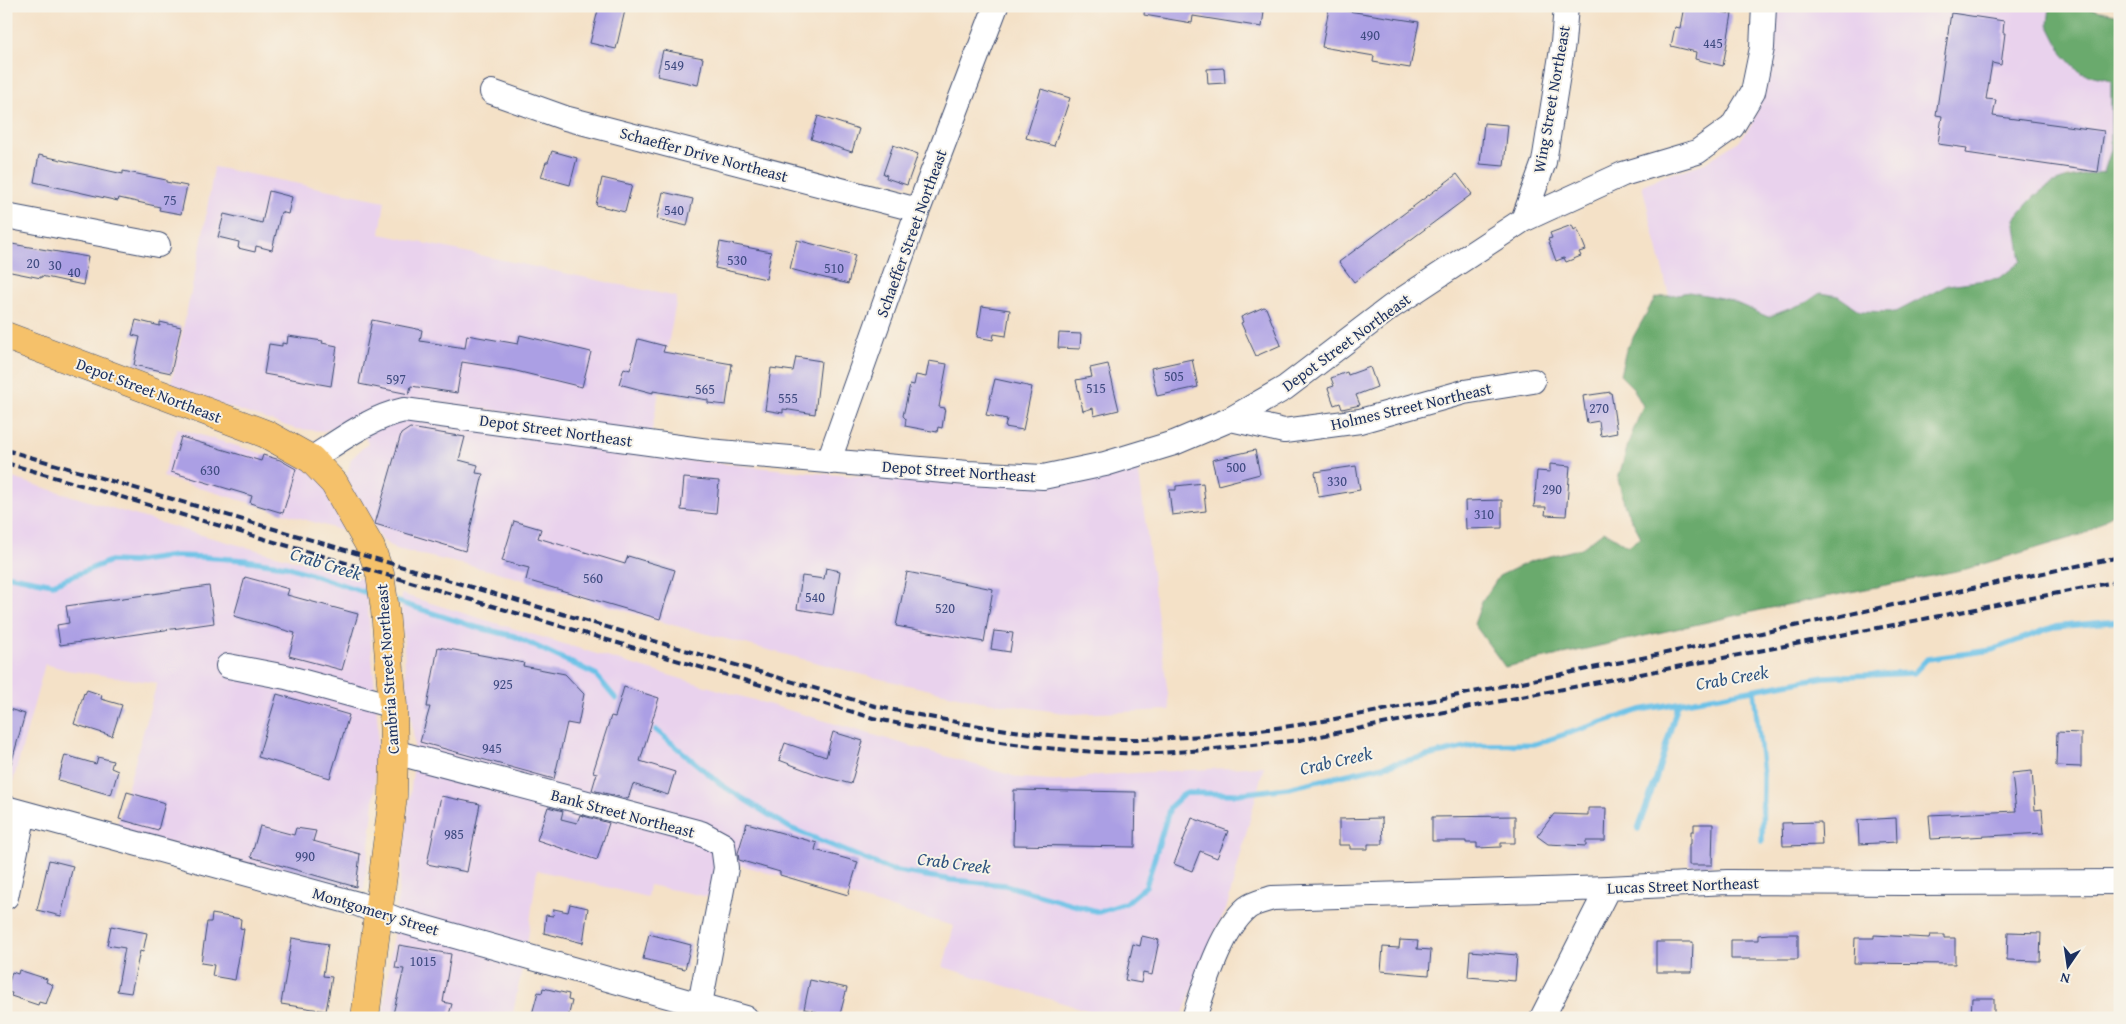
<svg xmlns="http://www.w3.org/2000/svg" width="2126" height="1024" viewBox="0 0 2126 1024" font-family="'Gentium Book Plus',serif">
	<rect width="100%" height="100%" fill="#f7f3e8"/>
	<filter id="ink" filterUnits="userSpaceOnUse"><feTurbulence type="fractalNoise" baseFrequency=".02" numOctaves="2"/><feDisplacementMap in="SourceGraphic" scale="10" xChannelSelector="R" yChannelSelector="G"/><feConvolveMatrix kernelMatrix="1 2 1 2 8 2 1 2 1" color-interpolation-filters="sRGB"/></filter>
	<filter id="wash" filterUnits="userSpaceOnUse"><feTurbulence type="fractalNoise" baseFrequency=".0096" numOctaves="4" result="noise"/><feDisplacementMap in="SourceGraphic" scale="20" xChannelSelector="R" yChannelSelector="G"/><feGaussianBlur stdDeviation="1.12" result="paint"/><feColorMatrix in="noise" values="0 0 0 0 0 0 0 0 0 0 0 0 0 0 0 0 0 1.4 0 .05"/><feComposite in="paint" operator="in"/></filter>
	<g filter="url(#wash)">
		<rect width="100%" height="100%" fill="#f4e1c7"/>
		<!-- built -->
		<path fill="#e9d2ed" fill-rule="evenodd" d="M1775 6 2050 7 2048 24 2081 73 2111 80V150L2104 172 2067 177 2015 220 2021 261 2000 278 1948 285 1896 312 1860 311 1838 296 1820 293 1807 302 1767 317 1727 299 1689 292 1669 296 1642 185 1667 175 1705 163 1740 140 1753 123 1768 82 1774 43Z
			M214 167 385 201 380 234 677 297 647 456 826 474 969 484 1138 466 1170 710 1072 714 980 701 872 677 665 623 497 572 396 549 382 540 367 514 340 530 163 477 177 428 346 479 351 459 368 443 355 416 337 427 324 431 296 429 170 388 201 246ZM421 401 531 415 527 438Z
			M6 476 194 533 361 578 366 584 378 727 374 803 364 890 356 891 116 829 157 683 67 670 45 664 8 800 6 812Z
			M401 594 600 655 1020 778 1065 781 1099 775 1264 766 1226 910 1216 929 1181 1018H1113L943 967 954 926 720 859 714 898 649 885 647 897 537 870 528 938 512 1018H383L413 772 414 740 405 667Z"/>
		<!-- forest -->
		<path fill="#6baa6d" stroke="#436c66" d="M2077 6 2120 15V517L2113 514 2084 534 1966 569 1761 610 1505 667 1474 624 1482 602 1499 576 1531 561 1582 548 1604 531 1628 546 1641 537 1625 507 1618 479 1629 441 1643 406 1633 388 1620 375 1626 350 1655 298 1689 292 1727 299 1768 317 1807 302 1820 293 1838 296 1860 311 1896 312 1948 285 2000 278 2021 261 2015 219C2045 180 2057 179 2104 172L2111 150V80L2081 73 2063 54 2048 24 2050 7Z"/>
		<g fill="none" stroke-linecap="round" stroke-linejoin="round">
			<!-- stream -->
			<path stroke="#6ac1e7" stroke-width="5.5" d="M6 575 53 584 110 561 132 562 175 556 203 557 244 560 286 566 376 596
				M392 600 479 628 514 636 595 674 616 699
				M1754 690 1763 775 1762 841
				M656 730 723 786 790 828 891 870 951 880 1005 885 1099 912 1126 903 1146 886 1170 807 1185 793 1237 794 1288 788 1475 745 1535 744 1640 710 1824 677 1914 673 1927 659 1992 650 2053 627 2120 621
				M1638 829 1657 776 1678 704"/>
		</g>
		<g id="blocks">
			<!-- building -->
			<path fill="#ab9fe4" d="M599 6H626L616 49 590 43Z
				M1145 6H1260L1259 11 1264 12 1262 27 1193 16 1192 23 1144 15Z
				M1684 6H1694L1732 14 1723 66 1695 59 1696 52 1671 46 1675 27 1680 28Z
				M1329 8 1419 22 1410 68 1373 62 1374 56 1322 47Z
				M1951 13 2004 21 2003 33H2005L2001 65 1992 63 1986 99 1996 100 1993 116 2104 131 2098 172 1966 153 1967 148 1938 144 1942 116 1936 115Z
				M663 50 703 58 698 85 657 76Z
				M1224 68 1225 83 1208 84 1207 69Z
				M1041 89 1070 98 1054 146 1026 138Z
				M818 116 859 129 852 152 811 139Z
				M1484 123 1508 125 1504 166 1480 164Z
				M893 145 918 154 907 185 886 178 887 175 883 174Z
				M552 151 577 158 570 185 541 177 546 162H548Z
				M39 155 123 174V171L166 180V182L187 186 181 214 159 210 160 207 119 198 118 201 34 182Z
				M1457 174 1472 194 1354 282 1339 262Z
				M602 178 632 185 625 212 596 205Z
				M269 191 292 197 288 214 281 212 272 250 256 246 255 252 238 248 239 242 218 237 224 214 262 223Z
				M663 192 693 199 687 226 657 219Z
				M1572 225 1574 230 1577 228 1586 250 1579 252 1581 256 1566 262 1564 258 1556 261 1548 239 1552 238 1550 233Z
				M797 240 855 255 848 284 790 269Z
				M720 242 771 252 766 279 715 268Z
				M6 243 88 257 83 285 41 276V278L6 271Z
				M982 306 1010 310 1006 336 994 334 993 340 977 337Z
				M1264 307 1266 308 1281 345 1256 356 1241 323 1243 322 1241 317Z
				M136 320 160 326V322L181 327 171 373 134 365 140 337 132 335Z
				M372 320 422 330 420 341 465 348 467 335 518 344 520 335 591 352 582 387 512 370 462 362 457 393 411 386 409 394 359 384Z
				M1059 333 1081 334 1080 349 1058 348Z
				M288 336 323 341 322 343 337 346 331 386 264 374 269 344 282 346V343L287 344Z
				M638 339 665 346 663 352 732 364 726 405 708 403V400L653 391V393L619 384 624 368 630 370Z
				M796 357 821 361 815 414 783 409V413L765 410 771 368 793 371Z
				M1192 359 1198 387 1157 396 1151 368Z
				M929 361 947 364 939 407 945 408 942 428 938 427 937 432 905 426 906 419 903 416 910 384 914 385 916 375 926 377Z
				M1108 364 1119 410 1094 416 1093 408 1083 411 1076 380 1092 377 1090 368Z
				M1370 367 1377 387 1356 395 1360 405 1342 409 1340 403 1334 405 1328 388 1334 386 1331 378 1347 372 1348 375Z
				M995 379 1032 387 1023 430 1005 427 1007 419 986 415Z
				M1611 392 1617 433 1601 436 1599 421 1587 423 1583 396Z
				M410 428 465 437 459 460 478 465 476 473 483 474 465 551 375 524 401 434Z
				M181 437 261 461 263 455 280 460 296 469 283 513 250 503 252 496 171 472Z
				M1255 450 1260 474 1218 485 1212 460Z
				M1550 464 1570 466 1566 516 1545 515 1546 507H1534L1537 471 1550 472Z
				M1356 466 1360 490 1319 497 1315 472Z
				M684 478 719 481 716 514 681 510Z
				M1203 483 1206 511 1172 515 1169 490H1176V486Z
				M1502 500V528L1466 529 1465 501Z
				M514 521 541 529 538 538 625 564 628 556 675 570 660 619 526 580 529 568 502 561Z
				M826 568 840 571 833 615 797 609 802 576 824 579Z
				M907 572 993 589 984 642 896 626Z
				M245 577 289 589 287 595 358 614 342 670 289 656 295 633 234 616Z
				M209 586 214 623 60 645 57 625 69 623 66 606Z
				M994 631 1013 633 1010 652 991 649Z
				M438 647 524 663 523 666 565 674 584 694 578 725 567 723 554 779 420 742 430 707H427Z
				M624 687 659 698 640 761 675 772 668 795 633 784 628 799 592 790 597 773 593 772 611 716 615 717Z
				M87 690 102 695 101 699 122 705 112 736 74 724 84 693 85 694Z
				M277 694 349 715 330 778 258 757Z
				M6 708 25 714 11 764 6 763Z
				M833 732 863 741 851 784 821 776 779 760 785 743 826 757Z
				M2057 732 2081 733V767L2056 766Z
				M65 755 96 764 98 757 113 761 111 768 118 771 111 795 58 780Z
				M2032 771 2035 810 2042 809 2044 833 1931 839 1929 815 2016 811 2012 773Z
				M1014 790 1136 792 1135 847 1013 845Z
				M127 792 165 803 158 830 119 819Z
				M441 796 480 804 467 872 427 864Z
				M548 807 563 811 561 819 577 823 580 815 609 823 597 860 537 840Z
				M1588 808H1606L1605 841H1586V846L1548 844 1537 836 1554 814 1588 815Z
				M1515 816V843H1501V847L1477 848V843H1466V841H1432V817Z
				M1192 818 1228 831 1217 858 1200 851 1192 871 1174 864Z
				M1382 818 1383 844H1368V849H1350V845H1339V819Z
				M1896 818 1897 842 1859 844 1858 820Z
				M1821 822 1822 845 1783 846 1782 823Z
				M747 823 817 843 815 850 858 862 848 895 780 875V872L739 860 738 853Z
				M1694 824H1713L1712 865H1689V844H1691V831H1694Z
				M260 826 294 835 296 828 316 831 313 841 360 854 356 887 251 857Z
				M49 860 73 866 61 916 37 910Z
				M570 904 588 908 583 943 544 933 546 915 553 916 554 909 568 912Z
				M212 914 241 919 240 928 244 929 235 980 212 976 214 965 201 963 207 922H211Z
				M111 926 147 933 143 952 140 951 131 993 117 991 125 948 107 945Z
				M2008 932 2041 933 2040 961 2007 960Z
				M649 934 691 945 685 969 643 959Z
				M1769 934H1798V959H1731V940H1758V935Z
				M1874 935 1929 938 1930 935H1944V938H1955V964L1854 963 1855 938H1874Z
				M1142 936 1159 940 1152 975 1143 973 1141 983 1125 980 1133 944 1140 946Z
				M292 938 328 944 323 976 332 977 326 1011 281 1004Z
				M1400 940 1418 941 1417 949 1431 950 1429 975 1381 971 1383 947 1399 948Z
				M1656 942H1693L1692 972H1656Z
				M399 945 451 954 443 1002 452 1004 448 1018H392L404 969 395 968Z
				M1470 951 1517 955 1515 981 1468 977Z
				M19 970 47 979 46 982 53 985 46 1004 39 1002 38 1005 11 996 12 993 6 992 12 972 18 974Z
				M810 980 847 988 839 1018 816 1015 817 1012 804 1009Z
				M543 988 569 994 568 1000 572 1001 568 1018H531L538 992 542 993Z
				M1972 998H1994V1018H1971Z"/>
		</g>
	</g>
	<g filter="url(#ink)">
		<use href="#blocks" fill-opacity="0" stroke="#3c4a6e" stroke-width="1"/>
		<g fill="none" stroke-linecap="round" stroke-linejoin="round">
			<!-- minor casing -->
			<g stroke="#3c4a6e" stroke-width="26">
				<path id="minor" d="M492 92 565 118 918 210
					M6 216 158 245
					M1523 220 1544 162 1563 43 1566 6
					M1231 419 1284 431 1360 421 1464 392 1533 381
					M311 459C341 440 369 418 404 410L708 451 968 473 1043 477 1105 464 1174 443 1231 419 1285 388 1391 307 1523 220 1623 174 1697 152 1732 127 1753 92 1762 48 1764 6
					M832 462 833 449 918 210 996 6
					M228 666 286 677 393 706
					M394 752 701 833 723 845 726 868 700 1004
					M6 808 358 904 398 920 746 1018
					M6 897 24 813
					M1194 1018C1205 985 1221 930 1247 908 1253 903 1264 901 1272 898L1608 888 1727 882 1907 883 2120 882
					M1542 1018 1608 888"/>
			</g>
			<!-- major casing -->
			<g stroke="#3c4a6e" stroke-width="29">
				<path id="major" d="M6 336 266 434 311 459 334 483 371 548 380 574 385 610 393 706 394 752 393 796 365 1018"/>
			</g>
			<!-- minor -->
			<use href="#minor" stroke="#fff" stroke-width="24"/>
			<!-- major -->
			<use href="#major" stroke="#f5c16b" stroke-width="28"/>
			<!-- rail -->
			<path stroke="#1b2f5e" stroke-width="4" stroke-dasharray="8 4" stroke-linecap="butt" d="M6 450 875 706C956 723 1037 738 1120 739 1257 740 1389 709 1522 682 1722 643 1921 598 2120 557
				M6 463 873 718C954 736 1034 750 1118 753 1178 755 1240 746 1300 740L2120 581"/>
		</g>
	</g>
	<g text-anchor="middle" stroke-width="4" stroke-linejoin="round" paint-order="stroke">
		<!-- number labels -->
		<g font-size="14" fill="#3f4b80">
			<text x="1370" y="40">490</text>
			<text x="1713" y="48">445</text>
			<text x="674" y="70">549</text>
			<text x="170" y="205">75</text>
			<text x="674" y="215">540</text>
			<text x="737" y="265">530</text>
			<text x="33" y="268">20</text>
			<text x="55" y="270">30</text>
			<text x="834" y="273">510</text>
			<text x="74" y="277">40</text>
			<text x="1174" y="381">505</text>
			<text x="396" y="384">597</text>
			<text x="1096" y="393">515</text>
			<text x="705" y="394">565</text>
			<text x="788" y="403">555</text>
			<text x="1599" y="413">270</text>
			<text x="1236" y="472">500</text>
			<text x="210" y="475">630</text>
			<text x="1337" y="486">330</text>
			<text x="1552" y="494">290</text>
			<text x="1484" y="519">310</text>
			<text x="593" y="583">560</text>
			<text x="815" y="602">540</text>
			<text x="945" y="613">520</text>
			<text x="503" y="689">925</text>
			<text x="492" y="753">945</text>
			<text x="454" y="839">985</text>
			<text x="305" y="861">990</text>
			<text x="423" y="966">1015</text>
		</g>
		<!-- street labels -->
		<g font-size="16" fill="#1b2f5e" stroke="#f7f3e8">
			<text transform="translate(1551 99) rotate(-80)" y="6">Wing Street Northeast</text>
			<text transform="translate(704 154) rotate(15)" y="6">Schaeffer Drive Northeast</text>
			<text transform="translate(911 233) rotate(-70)" y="6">Schaeffer Street Northeast</text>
			<text transform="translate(1346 342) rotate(-36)" y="6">Depot Street Northeast</text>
			<text transform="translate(149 390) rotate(21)" y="6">Depot Street Northeast</text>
			<text transform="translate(1411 406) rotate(-13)" y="6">Holmes Street Northeast</text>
			<text transform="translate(556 430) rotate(8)" y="6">Depot Street Northeast</text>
			<text transform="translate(959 471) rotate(4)" y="6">Depot Street Northeast</text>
			<text transform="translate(387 669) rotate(-94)" y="6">Cambria Street Northeast</text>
			<text transform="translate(623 813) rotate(15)" y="6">Bank Street Northeast</text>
			<text transform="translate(1683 885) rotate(-2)" y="6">Lucas Street Northeast</text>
			<text transform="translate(376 911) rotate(17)" y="6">Montgomery Street</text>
		</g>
		<!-- water labels -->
		<g font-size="18" font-style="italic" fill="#2f5480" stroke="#f7f3e8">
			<text transform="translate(326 564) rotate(17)" y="6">Crab Creek</text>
			<text transform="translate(1732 678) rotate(-10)" y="6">Crab Creek</text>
			<text transform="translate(1336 761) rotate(-13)" y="6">Crab Creek</text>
			<text transform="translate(954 863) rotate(7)" y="6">Crab Creek</text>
		</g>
	</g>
	<!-- margin -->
	<rect width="2126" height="1024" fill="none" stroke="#f7f3e8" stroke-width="25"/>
	<!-- north arrow -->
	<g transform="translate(2068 966) rotate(193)" stroke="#f7f3e8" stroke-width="4" paint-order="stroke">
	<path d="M0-4L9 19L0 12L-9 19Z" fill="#1b2f5e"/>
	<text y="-8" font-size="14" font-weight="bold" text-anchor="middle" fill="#1b2f5e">N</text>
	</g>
</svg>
